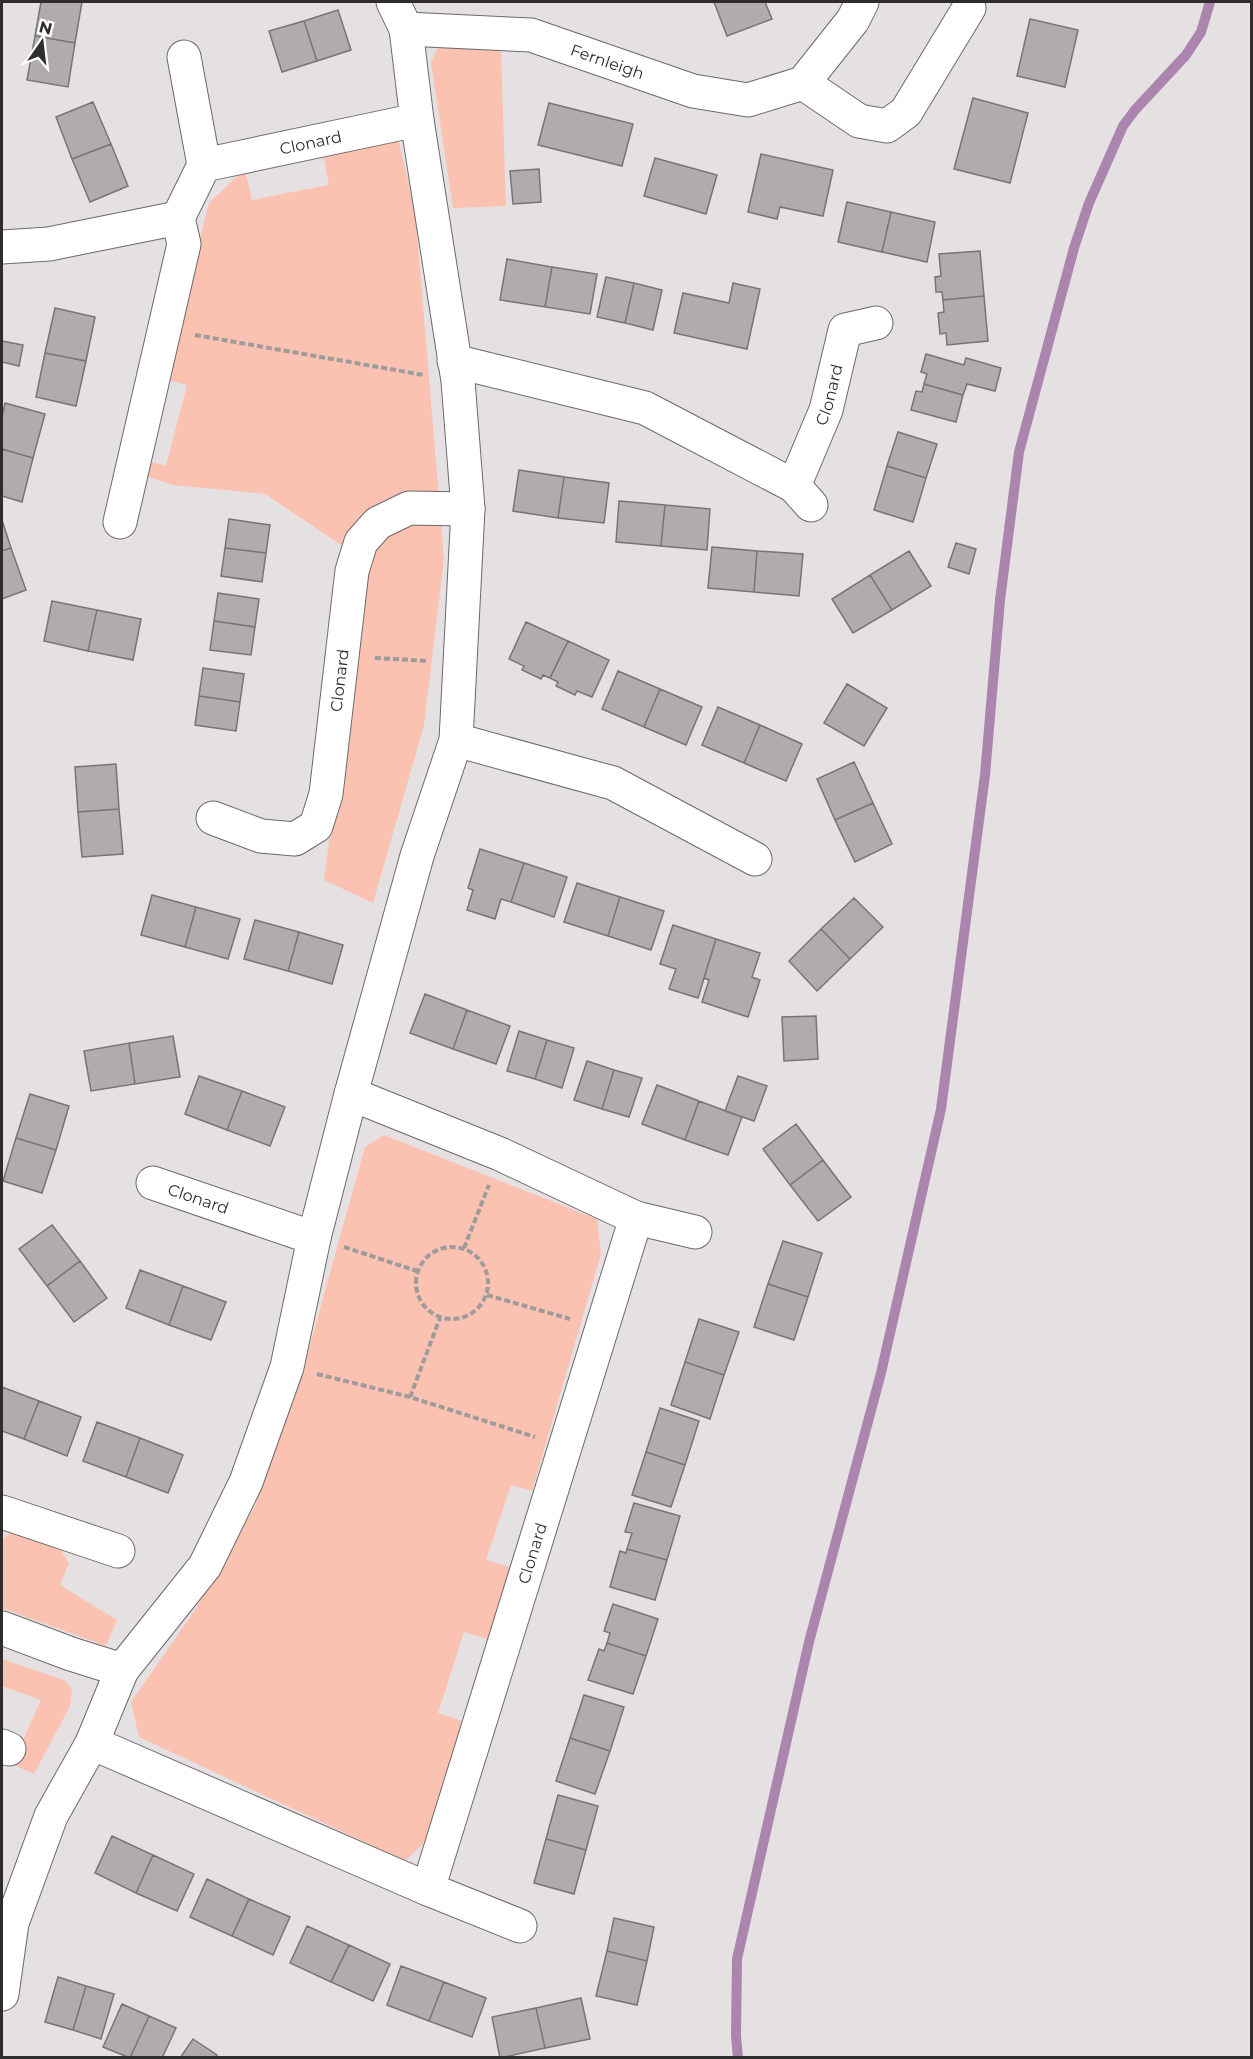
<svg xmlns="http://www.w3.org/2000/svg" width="1253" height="2059" viewBox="0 0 1253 2059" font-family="Montserrat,sans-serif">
	<rect width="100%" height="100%" fill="#e5e1e2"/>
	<!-- green -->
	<path fill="#fbc1b1" d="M473 41 501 52 506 206 453 208 431 63 438 46Z
		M398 139 415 209 444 559 424 725 373 903 324 880 366 562 265 494 173 485 140 474 144 460 166 466 187 385 164 379 209 203 245 169 252 200 329 185 323 154Z
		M384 1135 597 1219 601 1254 532 1491 511 1485 486 1560 510 1567 491 1640 464 1632 438 1713 462 1721 425 1842 405 1861 139 1737 131 1702 195 1610 255 1506 297 1391 365 1147Z
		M11 1532 57 1544 69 1563 60 1585 117 1620 106 1646 2 1608V1541Z
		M2 1659 64 1680 72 1689 70 1706 34 1774 12 1764 41 1700 2 1686Z"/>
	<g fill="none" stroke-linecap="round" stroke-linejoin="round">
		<!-- stream -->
		<path stroke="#ab85ae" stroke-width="10" d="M738 2058 736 2036 737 1959 809 1642 881 1373 941 1109 985 775 1000 600 1019 452 1074 248 1089 203 1123 126 1135 110 1186 55 1201 32 1210 2"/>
	</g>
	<!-- building -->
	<path fill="#b0acae" stroke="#777476" stroke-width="1.5" d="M41 2H82L75 43 35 36Z
		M714 2H765L772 19 727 36Z
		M338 10 351 50 317 61 304 21Z
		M1030 19 1078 30 1065 87 1017 76Z
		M304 21 317 61 282 72 269 31Z
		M35 36 75 43 68 87 27 80Z
		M973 98 1028 113 1010 183 954 169Z
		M93 102 111 144 72 159 56 117Z
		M549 103 633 124 622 166 538 145Z
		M111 144 128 186 90 202 72 159Z
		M761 154 833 170 823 216 780 207 777 219 748 212Z
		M655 158 717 175 706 214 644 196Z
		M539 169 541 202 513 204 510 171Z
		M847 202 891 212 882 252 838 242Z
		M891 212 935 222 927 262 882 252Z
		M980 251 984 296 943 300 942 292H936L935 277 941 276 939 254Z
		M507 259 552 267 545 307 500 300Z
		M552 267 597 274 590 314 545 307Z
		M606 277 634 283 625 323 597 317Z
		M634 283 662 290 653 330 625 323Z
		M733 283 760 289 747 349 674 333 683 293 729 303Z
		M984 296 988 341 947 345 946 333 940 334 938 313 944 312 943 300Z
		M55 308 95 317 86 361 45 353Z
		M2 341 23 345 19 366 2 362Z
		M45 353 86 361 76 406 36 397Z
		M926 354 964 365 966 358 1001 368 995 391 967 384 963 395 924 384 927 374 921 372Z
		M924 384 963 395 956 422 911 410 916 391 922 392Z
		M5 403 45 414 33 458 2 449V417Z
		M898 432 937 444 926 478 887 466Z
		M2 449 33 458 22 502 2 496Z
		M887 466 926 478 913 522 874 510Z
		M519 470 564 477 558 518 513 511Z
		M564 477 609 483 604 523 558 518Z
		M619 501 665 505 661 546 616 542Z
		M665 505 710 509 707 550 661 546Z
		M229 519 270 525 266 553 225 548Z
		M2 520 11 548 2 551Z
		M956 543 976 549 969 574 948 567Z
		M712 547 757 551 754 592 708 588Z
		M11 548 26 590 2 599V551Z
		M225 548 266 553 262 582 221 576Z
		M757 551 803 554 799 596 754 592Z
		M909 551 931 586 892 610 870 575Z
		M870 575 892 610 853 633 832 599Z
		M218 593 259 599 255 627 214 621Z
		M52 601 97 610 88 651 44 641Z
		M97 610 141 619 133 660 88 651Z
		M214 621 255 627 251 655 210 650Z
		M526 622 568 641 550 678 543 675 541 679 522 670 524 666 509 659Z
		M568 641 609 660 592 697 577 691 575 695 556 686 558 682 550 678Z
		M203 668 244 674 240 702 199 696Z
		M618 671 660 689 644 727 602 709Z
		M847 684 887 708 864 746 824 723Z
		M660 689 702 707 686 745 644 727Z
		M199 696 240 702 236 731 195 725Z
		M718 707 760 725 744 763 702 745Z
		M760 725 802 744 786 781 744 763Z
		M854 762 873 803 835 820 817 779Z
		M116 764 119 809 78 812 75 767Z
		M873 803 892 844 855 862 835 820Z
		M119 809 123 854 82 857 78 812Z
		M480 849 524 863 511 902 501 899 495 919 467 910 473 890 468 888Z
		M524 863 567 877 554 917 511 902Z
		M577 883 620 897 608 936 564 922Z
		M152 895 196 907 185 947 141 935Z
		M620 897 664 911 651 950 608 936Z
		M854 898 883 927 850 959 821 929Z
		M196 907 240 919 228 959 185 947Z
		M255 920 299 932 288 971 244 959Z
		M673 925 716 939 698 998 669 989 676 969 660 964Z
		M821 929 850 959 817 991 789 961Z
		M299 932 343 945 332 984 288 971Z
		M716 939 760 953 752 977 760 980 748 1017 702 1002 709 980 704 978Z
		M425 994 467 1010 453 1049 410 1033Z
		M467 1010 510 1026 496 1064 453 1049Z
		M816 1016 818 1059 784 1061 782 1017Z
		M519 1031 547 1040 535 1079 507 1071Z
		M173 1036 180 1077 135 1084 129 1043Z
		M547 1040 574 1048 562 1088 535 1079Z
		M129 1043 135 1084 91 1091 84 1051Z
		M587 1061 614 1070 602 1109 574 1100Z
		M614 1070 642 1078 629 1117 602 1109Z
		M199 1076 242 1091 227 1130 185 1114Z
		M738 1076 767 1086 754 1121 725 1111Z
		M657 1085 699 1101 685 1140 642 1124Z
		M242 1091 285 1107 270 1146 227 1130Z
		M30 1094 69 1106 56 1150 16 1138Z
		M699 1101 742 1117 728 1155 685 1140Z
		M796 1124 823 1160 790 1185 763 1149Z
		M16 1138 56 1150 42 1193 3 1181Z
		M823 1160 851 1197 818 1221 790 1185Z
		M52 1225 80 1261 47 1286 19 1249Z
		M783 1241 822 1253 808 1297 768 1284Z
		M80 1261 107 1298 74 1322 47 1286Z
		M140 1270 183 1286 169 1325 126 1308Z
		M768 1284 808 1297 794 1340 754 1327Z
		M183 1286 226 1302 211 1340 169 1325Z
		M699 1319 739 1332 724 1375 685 1362Z
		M685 1362 724 1375 710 1419 671 1405Z
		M2 1387 39 1401 24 1439 2 1431Z
		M39 1401 81 1417 67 1456 24 1439Z
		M660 1408 699 1421 685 1465 646 1452Z
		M97 1422 140 1438 126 1477 83 1461Z
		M140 1438 183 1455 168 1493 126 1477Z
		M646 1452 685 1465 671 1507 632 1495Z
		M634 1503 680 1516 667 1560 627 1549 632 1533 625 1532Z
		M627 1549 667 1560 655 1600 610 1587 620 1551 626 1553Z
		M613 1604 658 1619 646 1656 607 1643 610 1633 604 1631Z
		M607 1643 646 1656 633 1694 588 1680 599 1649 604 1651Z
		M584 1695 624 1707 610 1751 570 1738Z
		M570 1738 610 1751 595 1794 556 1781Z
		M558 1795 598 1806 586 1850 546 1839Z
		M112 1836 153 1855 136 1893 95 1873Z
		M546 1839 586 1850 574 1894 534 1883Z
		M153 1855 194 1874 177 1911 136 1893Z
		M207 1879 249 1899 232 1936 190 1917Z
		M249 1899 290 1917 273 1955 232 1936Z
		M614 1918 654 1927 647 1961 607 1951Z
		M307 1926 349 1945 331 1982 290 1963Z
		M349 1945 390 1964 373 2001 331 1982Z
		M607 1951 647 1961 637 2005 596 1996Z
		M401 1966 444 1982 429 2021 387 2005Z
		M58 1977 86 1986 73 2030 45 2022Z
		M444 1982 486 1998 472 2037 429 2021Z
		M86 1986 114 1994 101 2039 73 2030Z
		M581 1998 590 2039 545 2048 536 2008Z
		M122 2004 149 2016 130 2058 103 2047Z
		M536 2008 545 2048 500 2058 492 2017Z
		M149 2016 176 2028 162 2058H130Z
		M193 2039 217 2055 215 2058H180Z"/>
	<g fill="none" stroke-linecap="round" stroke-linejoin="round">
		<!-- minor casing -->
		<g stroke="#6c696a" stroke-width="35">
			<g id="minor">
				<path id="s1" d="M406 29 531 35 693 91 748 100 803 83 853 20 862 2"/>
				<path d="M184 57 204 165"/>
				<path d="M803 83 859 121 887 126 906 112 969 8"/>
				<path d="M2 247 49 244 178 218"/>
				<path d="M454 361 645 408 794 486 811 505"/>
				<path id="s2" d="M794 486 826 410 845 330 876 323"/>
				<path id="s3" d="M120 522 184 244 178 218 204 165 417 120"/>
				<path d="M456 740 613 783 755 859"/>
				<path id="s4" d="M213 818 261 836 295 839 316 826 326 794 352 571 361 542 378 523 409 508 468 509"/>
				<path id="s5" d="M153 1183 314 1238"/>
				<path d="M636 1218 695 1232"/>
				<path d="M2 1512 118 1551"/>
				<path d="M2 1628 71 1654 122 1670 205 1566 246 1482 287 1367 314 1238 351 1094 417 856 456 740 468 509 458 381 417 120 406 29 393 2"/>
				<path id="s6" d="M92 1743 428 1889 636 1218 500 1154 351 1094"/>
				<path d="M2 1746 9 1749"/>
				<path d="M428 1889 520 1926"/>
				<path d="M2 1994 12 1923 51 1816 92 1743 122 1670"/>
			</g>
		</g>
		<!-- path -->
		<path stroke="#9e9b9c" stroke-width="4" stroke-dasharray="6 3" stroke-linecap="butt" d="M195 335 424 375
			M375 658 428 661
			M416 1283a36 36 0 1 1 72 0a36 36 0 1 1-72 0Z
			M344 1247 417 1271
			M464 1248 489 1185
			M487 1295 570 1319
			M317 1374 410 1397 535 1437
			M410 1397 440 1318"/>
		<!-- minor -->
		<use href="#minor" stroke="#fff" stroke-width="33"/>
	</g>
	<g text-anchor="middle" stroke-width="6" stroke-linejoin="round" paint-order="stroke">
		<!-- street labels -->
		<g font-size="16" fill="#2e2c2d" stroke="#fff">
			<text dy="6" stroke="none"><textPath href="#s1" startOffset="206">Fernleigh</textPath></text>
			<text dy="6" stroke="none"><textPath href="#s3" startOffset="480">Clonard</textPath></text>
			<text dy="6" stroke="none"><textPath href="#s2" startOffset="98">Clonard</textPath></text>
			<text dy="6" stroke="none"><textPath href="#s4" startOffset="258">Clonard</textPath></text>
			<text dy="6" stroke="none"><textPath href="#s5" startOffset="48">Clonard</textPath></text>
			<text dy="6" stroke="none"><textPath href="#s6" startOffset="718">Clonard</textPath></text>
		</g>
	</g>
	<!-- border -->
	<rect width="1253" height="2059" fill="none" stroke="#2e2c2d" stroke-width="6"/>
	<!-- north arrow -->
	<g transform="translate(42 42) rotate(14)" stroke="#ffffff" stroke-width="4.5" paint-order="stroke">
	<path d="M0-4.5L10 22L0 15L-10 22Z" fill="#2e2c2d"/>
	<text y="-9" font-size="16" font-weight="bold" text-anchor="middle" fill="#2e2c2d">N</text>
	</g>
</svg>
